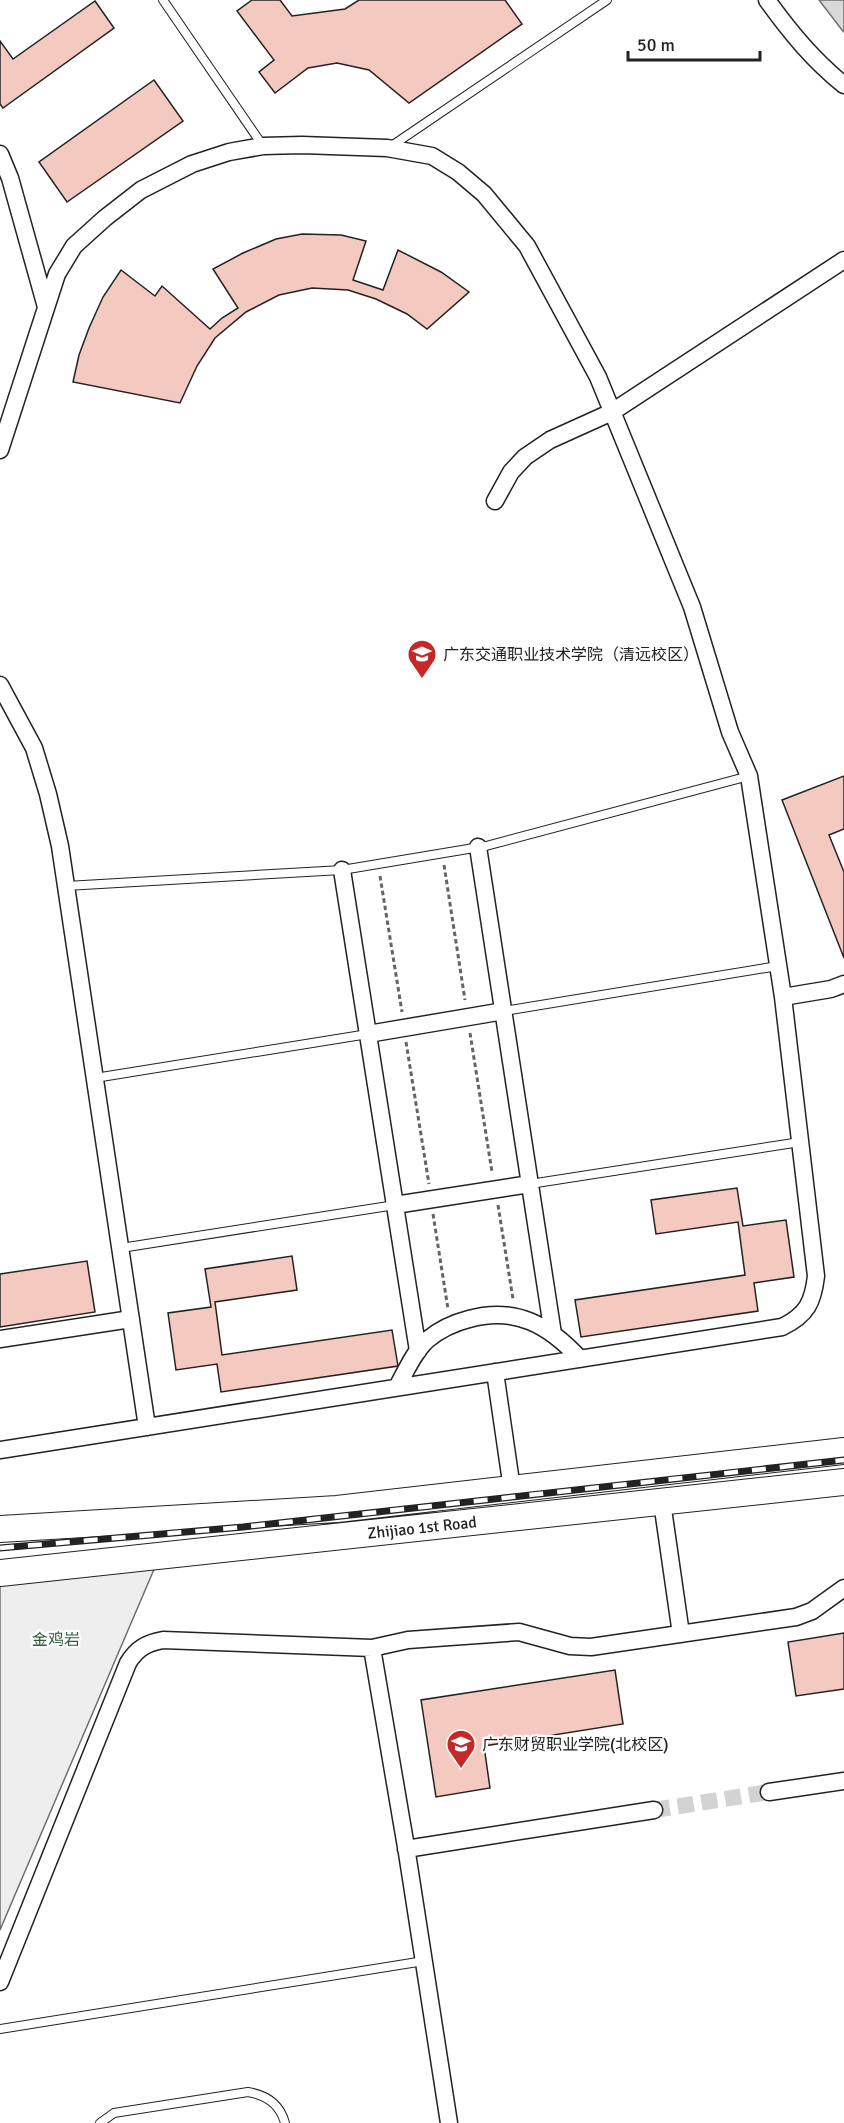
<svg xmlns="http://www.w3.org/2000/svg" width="844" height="2123" viewBox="0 0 844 2123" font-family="Signika,'Noto Sans SC',sans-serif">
	<rect width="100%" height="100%" fill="#fff"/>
	<!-- green -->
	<path fill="#eee" stroke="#6f6f6f" stroke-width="1.5" d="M161 1553 0 1930V1564Z"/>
	<!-- water -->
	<path fill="#d9d9d9" stroke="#6f6f6f" stroke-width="1.5" d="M819 0H844V32L842 30Z"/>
	<!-- building -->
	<path fill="#f3c9c0" stroke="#222" stroke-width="1.5" d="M252 0H280L292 16 345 9 359 0H505L522 24 409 103 369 70 337 63 308 68 275 93 259 72 274 60 237 11Z
		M95 1 114 28 3 108 0 104V41L13 59Z
		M154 80 183 121 67 202 39 162Z
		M302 234 341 235 366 241 353 280 383 290 398 250 441 272 469 292 427 329 407 314 376 299 348 290 312 288 279 295 246 312 215 338 197 366 180 403 73 382 79 355 89 328 103 297 121 270 155 296 162 286 210 329 222 318 238 308 213 269 243 253 276 239Z
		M844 776V829L829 835 844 872V958L782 800Z
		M737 1188 743 1226 786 1220 794 1277 754 1283 758 1311 581 1337 575 1300 745 1275 738 1222 656 1234 651 1200Z
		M292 1256 297 1290 215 1302 222 1355 392 1330 398 1366 221 1392 217 1364 176 1370 168 1313 211 1307 205 1269Z
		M87 1261 95 1312 0 1327V1274Z
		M844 1633V1689L796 1696 788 1642Z
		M615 1670 623 1724 484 1746 490 1788 436 1797 421 1700Z"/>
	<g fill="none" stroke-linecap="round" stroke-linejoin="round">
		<!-- street-tunnel -->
		<path stroke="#d3d3d3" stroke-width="16" stroke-dasharray="16 8" stroke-linecap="butt" d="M654 1810 769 1792"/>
		<!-- lane casing -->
		<g stroke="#222" stroke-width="10">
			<path id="lane" d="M163 0 263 146
				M390 147 607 0
				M66 886 342 870 486 846 749 776
				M504 1011 778 966
				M95 1078 368 1034
				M530 1184 800 1142
				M121 1248 395 1205
				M0 2029 424 1961
				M100 2123 114 2113 248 2092C266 2095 280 2104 285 2123"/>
		</g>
		<!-- street casing -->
		<g stroke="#222" stroke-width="19">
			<path id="street" d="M767 0C790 32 813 60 844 85
				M0 154 10 178 46 307
				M0 450 57 274 74 246 105 218 141 190 192 164 229 152 263 146 302 145 387 148 432 156 458 172 484 194 527 246 598 377 692 607 730 732 749 776 783 997 816 1276C813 1302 807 1315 782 1327L0 1450
				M495 501 511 472 525 457 550 440 612 412 844 260
				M0 685 34 748 48 794 60 846 147 1427
				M478 847 553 1334
				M342 870 418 1351
				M783 997 831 989 844 984
				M368 1034 504 1011
				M395 1205 530 1184
				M0 1339 131 1319
				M495 1372 512 1489
				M397 1387C406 1371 414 1352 427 1340 439 1330 453 1323 469 1319 515 1306 549 1325 580 1359
				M662 1502 681 1634
				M372 1648 407 1853 449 2123
				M769 1792 844 1781
				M406 1849 654 1810
				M0 1982 128 1663C137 1648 147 1643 163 1640L372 1648 408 1640 519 1632 570 1646 591 1647 796 1617 812 1611 844 1588"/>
		</g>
		<!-- primary casing -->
		<g stroke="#222" stroke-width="28">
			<path id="primary" d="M0 1529 337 1509 844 1451
				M0 1573 844 1482"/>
		</g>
		<!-- path -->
		<path stroke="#646464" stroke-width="3" stroke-dasharray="4.5 3" stroke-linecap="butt" d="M444 865 465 1000
			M380 876 402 1012
			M470 1033 492 1172
			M406 1042 429 1184
			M498 1205 513 1299
			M433 1214 448 1309"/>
		<!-- lane -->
		<use href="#lane" stroke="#fff" stroke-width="8"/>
		<!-- street -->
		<use href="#street" stroke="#fff" stroke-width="16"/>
		<!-- primary -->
		<use href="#primary" stroke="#fff" stroke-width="26"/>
		<!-- rail casing -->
		<g stroke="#222" stroke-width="7">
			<path id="rail" d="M0 1548 243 1527 844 1460"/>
		</g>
		<!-- rail -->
		<use href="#rail" stroke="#fff" stroke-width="4.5" stroke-dasharray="14" stroke-linecap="butt"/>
	</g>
	<!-- icons -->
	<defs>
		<g id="university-pin" transform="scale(1.5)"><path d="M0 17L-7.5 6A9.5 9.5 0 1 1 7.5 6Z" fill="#c62828" stroke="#fff"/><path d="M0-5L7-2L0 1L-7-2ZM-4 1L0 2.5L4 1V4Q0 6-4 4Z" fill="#fff"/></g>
	</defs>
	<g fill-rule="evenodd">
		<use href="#university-pin" x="422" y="654"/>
		<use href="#university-pin" x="461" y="1744"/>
	</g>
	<g text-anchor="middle" stroke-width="4.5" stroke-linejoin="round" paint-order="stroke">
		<!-- poi labels -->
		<g font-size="16" fill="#222" stroke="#fff" text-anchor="start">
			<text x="443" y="660">广东交通职业技术学院（清远校区）</text>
			<text x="482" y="1750">广东财贸职业学院(北校区)</text>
		</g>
		<!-- street labels -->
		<g font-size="16" fill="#222" stroke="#fff">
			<text transform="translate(422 1527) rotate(-6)" y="6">Zhijiao 1st Road</text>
		</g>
		<!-- park labels -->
		<g font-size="16" fill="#2f5e38" stroke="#fff">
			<text x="56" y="1645">金鸡岩</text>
		</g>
	</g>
	<!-- scale -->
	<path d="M628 51v9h132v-9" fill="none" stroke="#222222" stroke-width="3"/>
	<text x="637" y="51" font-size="18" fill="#222222" stroke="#ffffff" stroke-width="4.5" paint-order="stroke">50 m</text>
</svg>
